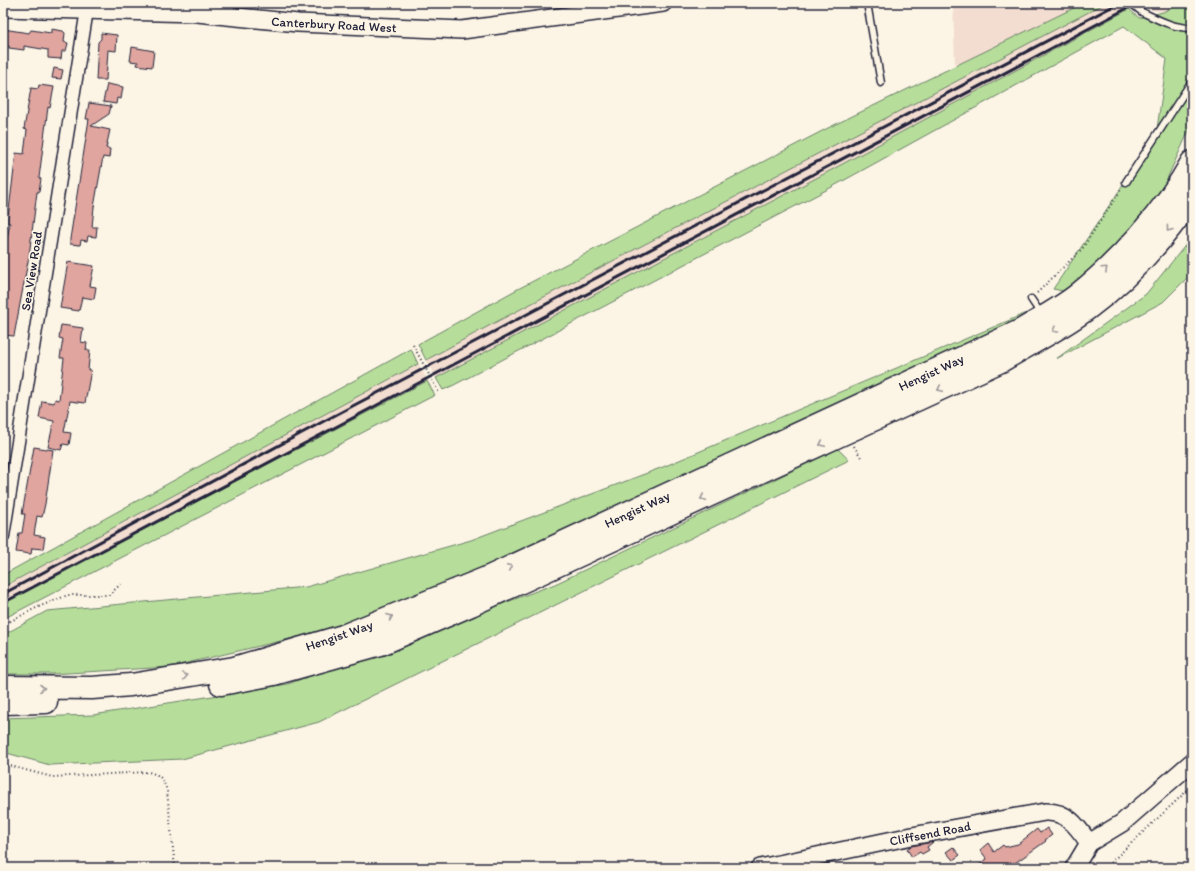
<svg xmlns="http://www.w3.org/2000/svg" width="1195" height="871" viewBox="0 0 1195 871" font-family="Itim,sans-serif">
	<rect width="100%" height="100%" fill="#fcf5e5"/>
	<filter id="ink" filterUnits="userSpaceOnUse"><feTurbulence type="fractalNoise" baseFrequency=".025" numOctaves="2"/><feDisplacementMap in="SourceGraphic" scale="8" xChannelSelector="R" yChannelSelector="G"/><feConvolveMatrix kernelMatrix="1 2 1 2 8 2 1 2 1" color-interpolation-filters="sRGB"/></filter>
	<g filter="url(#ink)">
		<!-- built -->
		<path fill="#f3ddd0" d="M953 3H1121L1139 18 832 187 443 390 418 344 514 291 826 129 955 66Z
			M1141 3H1181L1163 12 1148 9Z
			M411 349 435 395 3 619V575Z"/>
		<!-- green -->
		<path fill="#b6de9a" stroke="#6c806a" d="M1084 3H1106L498 321 426 360 418 344 514 291 826 129Z
			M1181 3H1192V124L1160 194 1109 255 1063 291 1053 289 1156 136 1167 59 1124 26 832 187 454 385 443 390 436 378 824 174 1129 9 1139 18 1163 12Z
			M1192 237V273L1163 302 1056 359 1146 294Z
			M1024 314 1029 320 506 559 336 628 170 667 51 674H3V635L47 611 306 587 471 540 663 467Z
			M411 349 418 364 3 587V575Z
			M427 381 435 395 3 619V603Z
			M838 449 849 460 319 722 182 759 50 765 3 752V718L93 715 288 684 555 584Z"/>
		<!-- building -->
		<path fill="#dfa59e" stroke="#22223b" d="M3 29 29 33 31 30 51 33V29L63 31 65 33 64 42 68 43 66 51H62L61 59 48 58V50L24 46V50L9 48V46L3 45Z
			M101 33 117 35 116 51 108 50 106 80H96L98 42 101 39Z
			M132 47 154 51 152 67 137 65 138 62 130 61Z
			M54 68 63 70 61 79 52 78Z
			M107 84 123 87 121 99 117 98 116 104 103 102Z
			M39 85 54 87 50 108 48 107 39 178 41 179 39 192H37L29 256 14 336 3 335V260L10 223H8V218L16 153 24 154 27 130 24 129 31 88 38 89Z
			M89 103 111 106 109 114 91 126 110 130 106 148 110 149 109 158 103 157 94 207 92 227H97L96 237 88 236 87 241 81 240 80 245 70 244V239L89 119H86Z
			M68 262 94 266 90 286 96 287 94 299 82 297 79 311 60 308Z
			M61 325 83 328 81 342 87 343 86 350H90L88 370H91L85 403 70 401 64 432 71 433 69 445 63 444 61 450 48 447 54 421 39 418 42 401 54 403 55 399 59 400 64 358H60L63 339 59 338Z
			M34 447 53 450 45 504 42 517 37 516 34 535 45 537 43 549 32 548 31 554 16 552 19 533H22L25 514H22Z
			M1047 828 1052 835 1045 840 1046 841 1008 868H975L987 859 980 850 988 843 994 852 1003 845 1005 847 1018 844 1037 829 1040 833Z
			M933 842 927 847 929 850 922 854 920 852 912 857 907 849 911 846Z
			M953 847 960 855 953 860 946 852Z"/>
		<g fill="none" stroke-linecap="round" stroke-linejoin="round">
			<!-- lane casing -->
			<g stroke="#22223b" stroke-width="9">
				<path id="lane" d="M867 3 881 83
					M1142 12C1159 20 1173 28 1192 28
					M1126 182 1192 81
					M1031 299 1041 314"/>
			</g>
			<!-- street casing -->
			<g stroke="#22223b" stroke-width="15">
				<path id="street" d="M3 536 87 10"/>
			</g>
			<!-- secondary casing -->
			<g stroke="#22223b" stroke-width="20">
				<path id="secondary" d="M3 8 197 13 298 23 462 30 663 3
					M760 868 912 836 1045 812C1067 811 1077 826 1089 843
					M1074 868 1089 843 1122 823 1192 762"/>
			</g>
			<!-- highway casing -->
			<g stroke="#22223b" stroke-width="25">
				<path id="highway" d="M221 684 274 674 381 644 471 605 1001 361C1030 344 1060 329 1087 309 1129 278 1163 240 1192 198
					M3 687 92 688 131 685 234 668 343 636 489 577 1022 330C1040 319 1059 309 1076 296 1120 261 1165 211 1192 162
					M3 703 46 702"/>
			</g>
			<!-- path -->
			<path stroke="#22223b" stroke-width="2" stroke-dasharray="1 3" stroke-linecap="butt" d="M1037 293 1082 249 1122 188
				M854 446 862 459
				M3 625 36 608 68 595H109L123 582
				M3 764 52 777 148 772C161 775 163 779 167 791L175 868
				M1105 868 1192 786"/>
			<!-- lane -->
			<use href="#lane" stroke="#fcf5e5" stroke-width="6"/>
			<!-- street -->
			<use href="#street" stroke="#fcf5e5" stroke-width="12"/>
			<!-- secondary -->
			<use href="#secondary" stroke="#fcf5e5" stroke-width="17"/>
			<!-- highway -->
			<use href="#highway" stroke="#fcf5e5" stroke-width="22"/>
			<!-- rail -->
			<path stroke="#22223b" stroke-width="3" d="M3 594 326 420 1119 3
				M3 603 1137 3"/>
			<!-- lane-bridge casing -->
			<g stroke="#22223b" stroke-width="9" stroke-linecap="butt">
				<path id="lane-bridge" d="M1131 3 1142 12"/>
			</g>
			<!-- path-bridge -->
			<path stroke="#22223b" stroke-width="2" stroke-dasharray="1 3" stroke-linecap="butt" d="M413 345 439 393"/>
			<!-- lane-bridge -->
			<use href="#lane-bridge" stroke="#fcf5e5" stroke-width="6"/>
		</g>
		<!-- one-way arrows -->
		<defs><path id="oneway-chevron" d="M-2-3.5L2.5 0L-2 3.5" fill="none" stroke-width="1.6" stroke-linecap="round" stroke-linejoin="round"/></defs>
		<g stroke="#9a9698">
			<use href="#oneway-chevron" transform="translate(1169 229) rotate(127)"/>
			<use href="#oneway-chevron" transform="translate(1105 269) rotate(-43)"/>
			<use href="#oneway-chevron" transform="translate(1055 330) rotate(150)"/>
			<use href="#oneway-chevron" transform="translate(940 389) rotate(155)"/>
			<use href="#oneway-chevron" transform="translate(822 444) rotate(155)"/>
			<use href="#oneway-chevron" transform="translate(703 498) rotate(155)"/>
			<use href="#oneway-chevron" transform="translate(510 567) rotate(-25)"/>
			<use href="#oneway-chevron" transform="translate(390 617) rotate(-22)"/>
			<use href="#oneway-chevron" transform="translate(185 676) rotate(-10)"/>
			<use href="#oneway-chevron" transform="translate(42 688)"/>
		</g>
	</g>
	<g text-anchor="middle" stroke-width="3.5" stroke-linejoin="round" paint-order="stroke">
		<!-- street labels -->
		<g font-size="13" fill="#22223b" stroke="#fcf5e5">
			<text transform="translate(334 24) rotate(3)" y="5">Canterbury Road West</text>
			<text transform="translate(31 271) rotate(-81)" y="5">Sea View Road</text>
			<text transform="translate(931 372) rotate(-25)" y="5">Hengist Way</text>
			<text transform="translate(637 509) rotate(-25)" y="5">Hengist Way</text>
			<text transform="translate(339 635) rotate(-19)" y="5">Hengist Way</text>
			<text transform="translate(930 833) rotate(-11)" y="5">Cliffsend Road</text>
		</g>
	</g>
	<!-- margin -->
	<rect width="1195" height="871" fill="none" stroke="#fcf5e5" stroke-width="16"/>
	<rect x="8" y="8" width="1179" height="855" fill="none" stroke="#22223b" stroke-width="1.5" filter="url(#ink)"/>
</svg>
